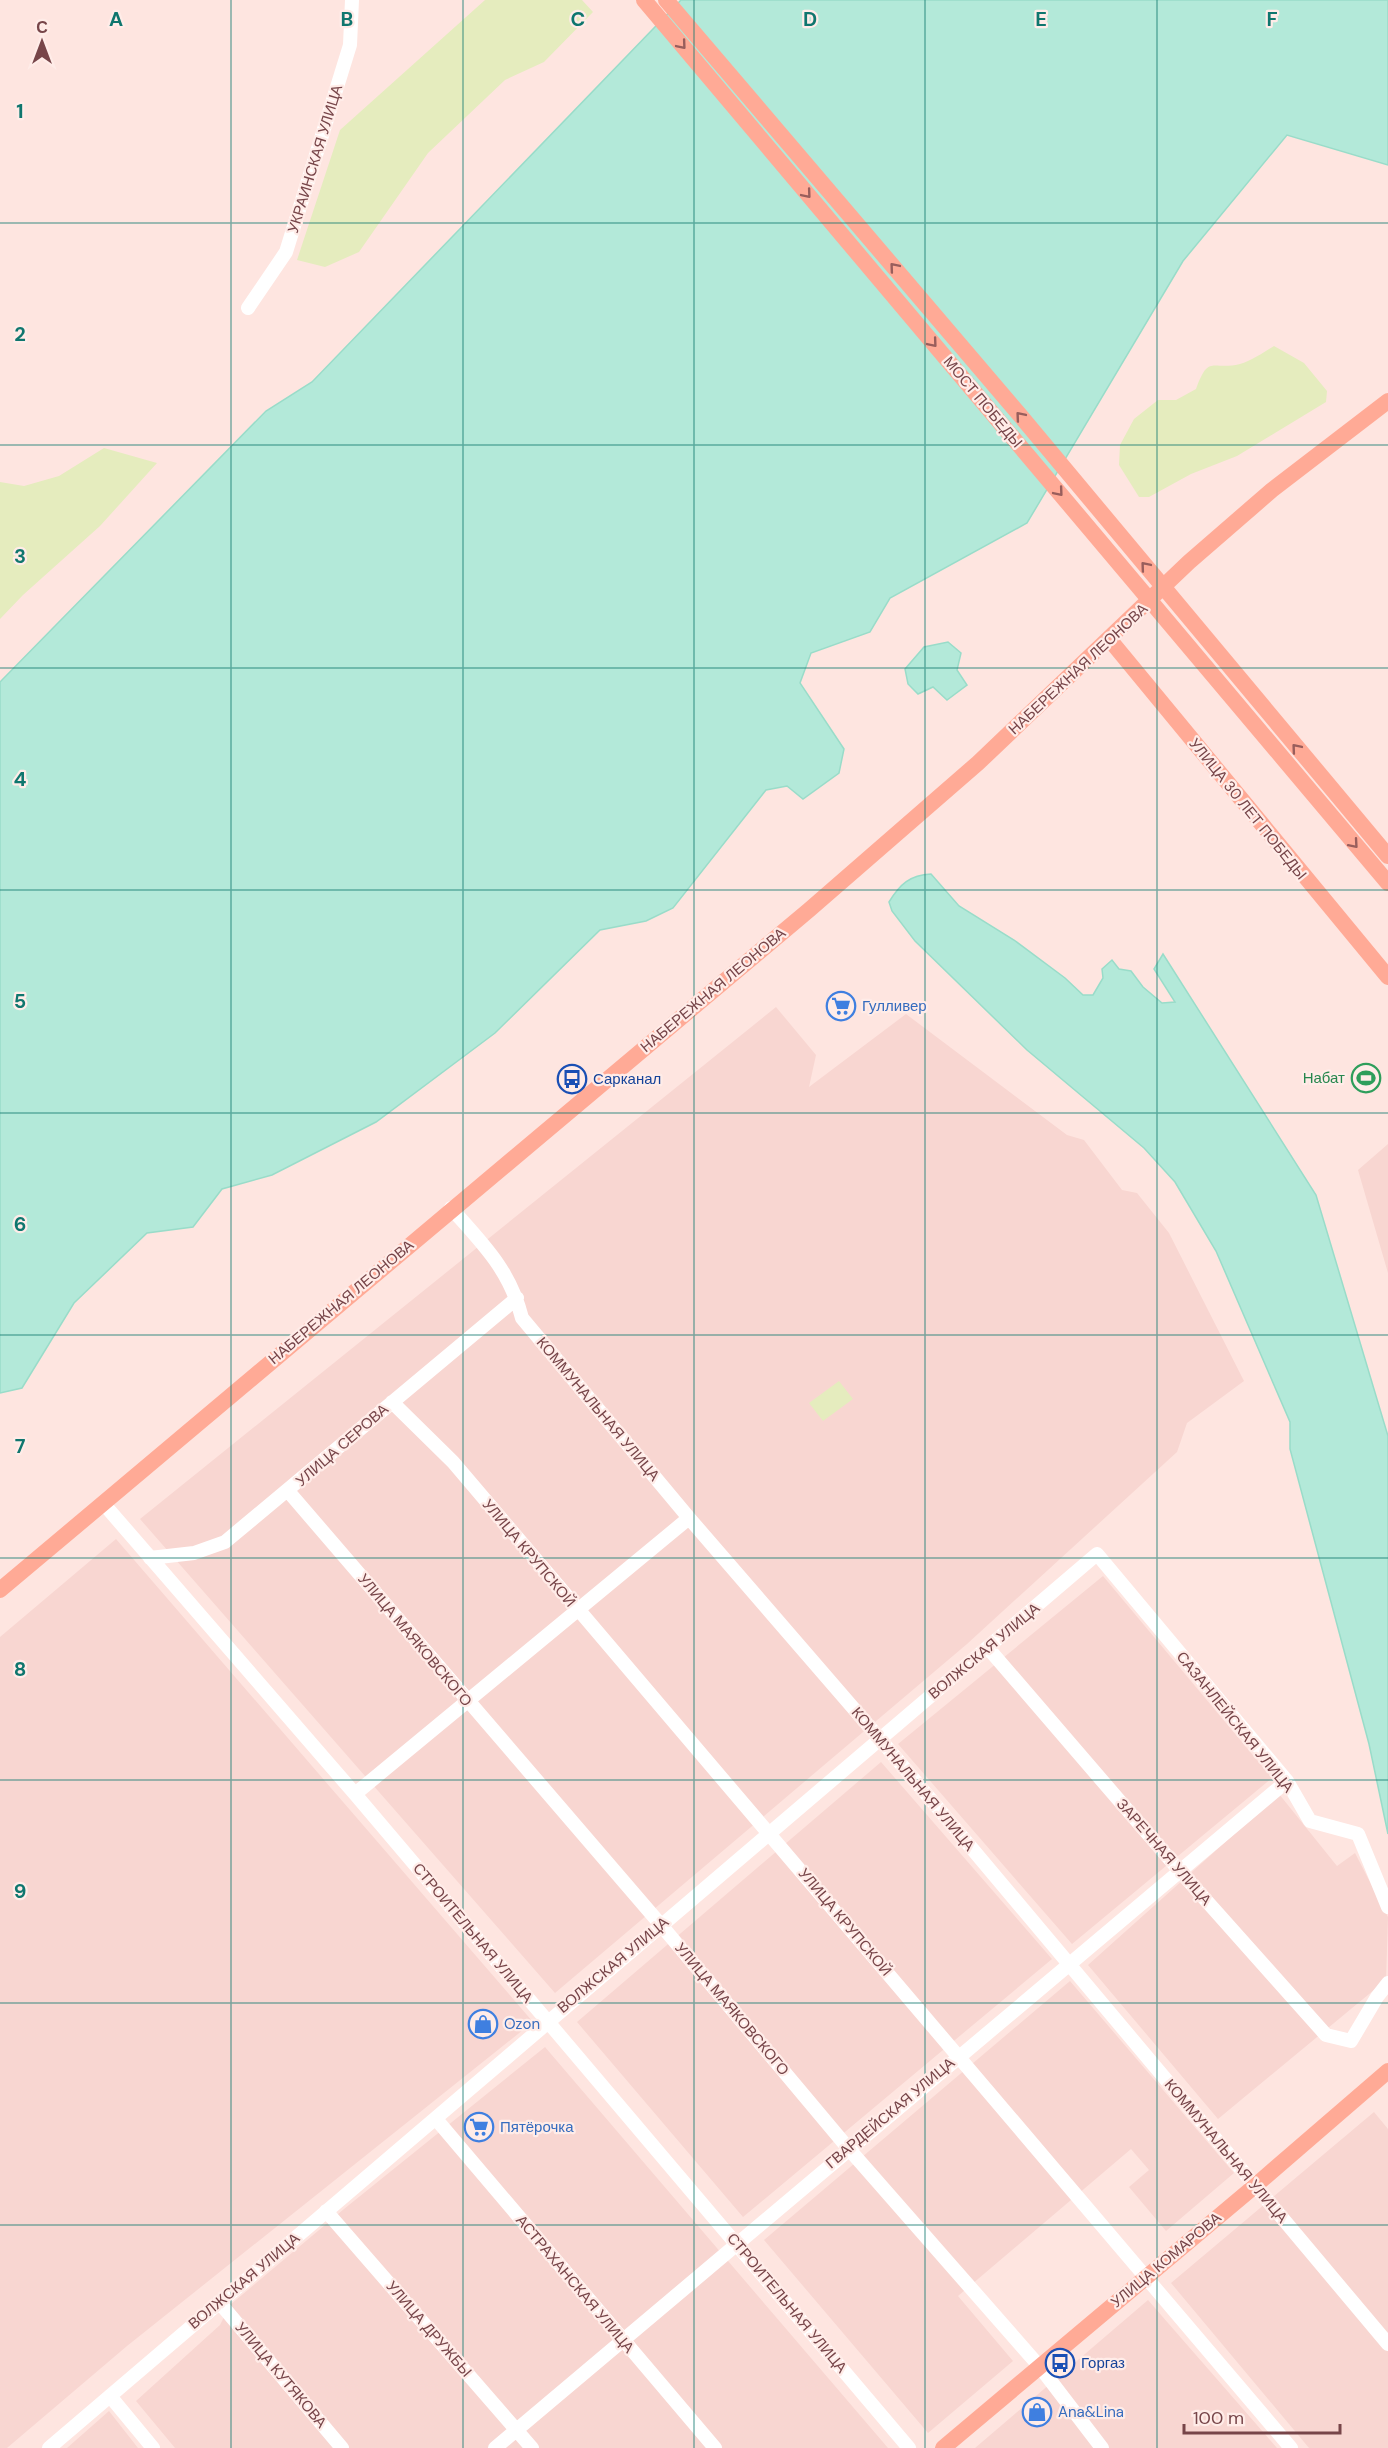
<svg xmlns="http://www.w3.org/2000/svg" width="1388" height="2448" viewBox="0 0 1388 2448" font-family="'DM Sans',sans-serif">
	<rect width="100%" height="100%" fill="#fee5e0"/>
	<!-- residential -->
	<path fill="#f8d6d1" d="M776 1007 816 1055 809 1087 906 1014 1067 1135 1084 1140 1122 1190 1137 1193 1169 1233 1244 1381 1187 1423 1177 1452 967 1644 555 1993 140 1519Z
		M1388 1144V1273L1358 1170Z
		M116 1539 533 2022 127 2346 7 2448H0V1637Z
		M1103 1576 1272 1778 1072 1944 898 1744Z
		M881 1762 1052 1959 743 2217 577 2022Z
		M1279 1794 1337 1866 1355 1853 1388 1917 1386 1980 1218 2119 1088 1965Z
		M1070 1981 1234 2173 1166 2231 1129 2187 1149 2170 1131 2149 958 2296 1013 2361 928 2433 764 2240Z
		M545 2047 888 2448H175L136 2401 220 2325 230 2305 344 2209Z
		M1374 2112 1388 2129V2448H1309L1171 2283Z
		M1148 2300 1277 2448H975Z
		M109 2411 138 2448H67Z"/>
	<!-- green -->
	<path fill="#e5ecbe" d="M485 0H582L593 12 544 62 505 80 428 153 359 252 325 267 297 260 340 130Z
		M1274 346 1304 363 1327 391 1326 402 1237 456 1191 474 1149 497H1139L1119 465 1120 445 1134 419 1158 400H1176L1196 389C1209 353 1212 371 1240 364 1251 361 1264 352 1274 346Z
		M104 448 157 463 100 526 23 595 0 619V482L24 486 59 476Z
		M839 1381 853 1399 823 1421 809 1403Z"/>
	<!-- water -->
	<path fill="#b3e9d9" stroke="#99dcc9" stroke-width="1.5" d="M681 0H1388V165L1287 135 1183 261 1027 523 890 598 870 632 811 653 800 683 844 749 839 773 803 799 787 786 766 790 673 908 646 921 600 930 495 1033 376 1122 272 1175 222 1189 193 1227 147 1233 74 1303 22 1388 0 1393V682L266 411 312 382Z
		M948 642 961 653 957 670 967 685 947 700 933 687 918 694 908 684 905 669 924 647Z
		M931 874 959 906 1014 940 1065 978 1083 995H1093L1103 978 1102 969 1112 960 1119 969 1131 971 1143 987 1162 1003 1175 1002 1154 969 1163 954 1316 1195 1388 1436V1834L1369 1744 1290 1449V1422L1216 1251 1175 1182 1144 1148 1027 1050 915 941 892 911 889 902C900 884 910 875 931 874Z"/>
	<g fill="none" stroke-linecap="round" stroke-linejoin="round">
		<!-- minor -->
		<path stroke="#fff" stroke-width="14" d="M248 308 286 252 350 45 352 0
			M451 1208C483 1244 510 1270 522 1318L689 1518 880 1739 1388 2344
			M392 1402 453 1462 1291 2448
			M288 1491 661 1925 848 2148 1040 2367 1102 2448
			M103 1503 355 1794 909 2448
			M150 1558 194 1553 225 1542 517 1298
			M988 1648 1179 1870 1326 2035 1351 2041 1377 1997 1388 1983
			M355 1794 689 1518
			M436 2119 715 2448
			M326 2211 532 2448
			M219 2302 342 2448
			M110 2396 153 2448
			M49 2448 1097 1554 1287 1781 1310 1821 1358 1834 1388 1907
			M495 2448 1287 1781"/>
		<!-- major -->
		<path stroke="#ffaa96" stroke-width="16" d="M644 0 1388 883
			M666 0 1019 414 1388 856
			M1110 640 1388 977
			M0 1590 809 910 978 763 1189 562 1272 490 1388 401
			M943 2448 1256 2185 1388 2071"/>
	</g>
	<!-- one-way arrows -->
	<defs><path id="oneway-chevron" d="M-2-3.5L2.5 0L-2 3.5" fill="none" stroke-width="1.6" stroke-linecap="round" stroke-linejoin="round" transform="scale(1.5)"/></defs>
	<g stroke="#995e5c">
		<use href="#oneway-chevron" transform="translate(682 45) rotate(50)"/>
		<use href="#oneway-chevron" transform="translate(807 194) rotate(50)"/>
		<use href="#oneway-chevron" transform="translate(894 267) rotate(-130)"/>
		<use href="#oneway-chevron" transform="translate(933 343) rotate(50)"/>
		<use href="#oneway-chevron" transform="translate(1020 416) rotate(-130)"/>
		<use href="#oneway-chevron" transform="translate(1059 492) rotate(50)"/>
		<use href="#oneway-chevron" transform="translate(1145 566) rotate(-130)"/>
		<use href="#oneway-chevron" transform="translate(1296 748) rotate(-130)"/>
		<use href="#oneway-chevron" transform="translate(1354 844) rotate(49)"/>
	</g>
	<!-- grid -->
	<path fill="none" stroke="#0f766e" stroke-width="1.5" stroke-opacity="0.55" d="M231 0V2448M463 0V2448M694 0V2448M925 0V2448M1157 0V2448M0 223H1388M0 445H1388M0 668H1388M0 890H1388M0 1113H1388M0 1335H1388M0 1558H1388M0 1780H1388M0 2003H1388M0 2225H1388"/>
	<!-- icons -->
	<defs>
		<g id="supermarket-ring" transform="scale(1.5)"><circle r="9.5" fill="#ffece8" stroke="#3f7fe0" stroke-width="1.5"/><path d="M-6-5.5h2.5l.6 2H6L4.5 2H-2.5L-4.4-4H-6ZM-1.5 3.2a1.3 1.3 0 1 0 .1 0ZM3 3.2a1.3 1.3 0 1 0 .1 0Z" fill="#3f7fe0"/></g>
		<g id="stadium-ring" transform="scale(1.5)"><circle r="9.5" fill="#ffece8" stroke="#2e9e5b" stroke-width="1.5"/><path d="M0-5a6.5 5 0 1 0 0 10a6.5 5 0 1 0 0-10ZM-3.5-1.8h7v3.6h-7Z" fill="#2e9e5b"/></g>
		<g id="bus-ring" transform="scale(1.5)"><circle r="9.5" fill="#ffece8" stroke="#1a4fb4" stroke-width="1.5"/><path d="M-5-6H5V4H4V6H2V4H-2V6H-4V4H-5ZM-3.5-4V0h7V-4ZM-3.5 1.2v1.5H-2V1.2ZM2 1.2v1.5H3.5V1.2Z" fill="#1a4fb4"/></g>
		<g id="shop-ring" transform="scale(1.5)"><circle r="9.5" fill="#ffece8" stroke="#3f7fe0" stroke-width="1.5"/><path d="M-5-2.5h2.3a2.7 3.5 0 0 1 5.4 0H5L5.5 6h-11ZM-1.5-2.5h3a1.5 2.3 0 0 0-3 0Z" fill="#3f7fe0"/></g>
	</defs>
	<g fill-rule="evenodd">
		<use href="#supermarket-ring" x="841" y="1006"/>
		<use href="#stadium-ring" x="1366" y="1078"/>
		<use href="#bus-ring" x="572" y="1079"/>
		<use href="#shop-ring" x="483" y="2024"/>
		<use href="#supermarket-ring" x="479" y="2127"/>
		<use href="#bus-ring" x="1060" y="2363"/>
		<use href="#shop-ring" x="1037" y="2412"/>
	</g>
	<g text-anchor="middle" stroke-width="4.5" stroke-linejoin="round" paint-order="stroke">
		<!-- street labels -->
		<g font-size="15" fill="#774549" stroke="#ffece8">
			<text transform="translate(315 159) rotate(-73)" y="5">УКРАИНСКАЯ УЛИЦА</text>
			<text transform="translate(983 402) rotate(50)" y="5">МОСТ ПОБЕДЫ</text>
			<text transform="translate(1078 669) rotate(-43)" y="5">НАБЕРЕЖНАЯ ЛЕОНОВА</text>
			<text transform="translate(1248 809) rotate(51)" y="5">УЛИЦА 30 ЛЕТ ПОБЕДЫ</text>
			<text transform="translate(713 990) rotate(-40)" y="5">НАБЕРЕЖНАЯ ЛЕОНОВА</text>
			<text transform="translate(341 1302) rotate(-40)" y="5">НАБЕРЕЖНАЯ ЛЕОНОВА</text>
			<text transform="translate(598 1409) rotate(50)" y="5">КОММУНАЛЬНАЯ УЛИЦА</text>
			<text transform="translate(342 1445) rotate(-41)" y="5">УЛИЦА СЕРОВА</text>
			<text transform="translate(529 1553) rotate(50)" y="5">УЛИЦА КРУПСКОЙ</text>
			<text transform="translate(415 1640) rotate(50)" y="5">УЛИЦА МАЯКОВСКОГО</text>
			<text transform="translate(984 1651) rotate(-40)" y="5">ВОЛЖСКАЯ УЛИЦА</text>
			<text transform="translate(1235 1722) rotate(51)" y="5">САЗАНЛЕЙСКАЯ УЛИЦА</text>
			<text transform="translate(913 1779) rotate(50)" y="5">КОММУНАЛЬНАЯ УЛИЦА</text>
			<text transform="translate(1164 1852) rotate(49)" y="5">ЗАРЕЧНАЯ УЛИЦА</text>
			<text transform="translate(845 1922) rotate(50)" y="5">УЛИЦА КРУПСКОЙ</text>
			<text transform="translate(473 1933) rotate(50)" y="5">СТРОИТЕЛЬНАЯ УЛИЦА</text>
			<text transform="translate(613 1965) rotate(-40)" y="5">ВОЛЖСКАЯ УЛИЦА</text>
			<text transform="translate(732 2009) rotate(50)" y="5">УЛИЦА МАЯКОВСКОГО</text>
			<text transform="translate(890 2113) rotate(-40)" y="5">ГВАРДЕЙСКАЯ УЛИЦА</text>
			<text transform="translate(1226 2151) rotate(50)" y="5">КОММУНАЛЬНАЯ УЛИЦА</text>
			<text transform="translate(1166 2260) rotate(-40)" y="5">УЛИЦА КОМАРОВА</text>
			<text transform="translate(244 2281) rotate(-40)" y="5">ВОЛЖСКАЯ УЛИЦА</text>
			<text transform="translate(575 2284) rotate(50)" y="5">АСТРАХАНСКАЯ УЛИЦА</text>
			<text transform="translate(787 2303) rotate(50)" y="5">СТРОИТЕЛЬНАЯ УЛИЦА</text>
			<text transform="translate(429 2329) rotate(49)" y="5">УЛИЦА ДРУЖБЫ</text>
			<text transform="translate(281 2375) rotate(50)" y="5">УЛИЦА КУТЯКОВА</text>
		</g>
		<!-- shop labels -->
		<g font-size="15" fill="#366cbe" stroke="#ffece8" text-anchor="start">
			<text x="862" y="1011">Гулливер</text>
			<text x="504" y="2029">Ozon</text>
			<text x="500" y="2132">Пятёрочка</text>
			<text x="1058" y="2417">Ana&amp;Lina</text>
		</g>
		<!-- leisure labels -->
		<g font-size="15" fill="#27864d" stroke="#ffece8" text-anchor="end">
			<text x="1345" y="1083">Набат</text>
		</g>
		<!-- transit labels -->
		<g font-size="15" fill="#164399" stroke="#ffece8" text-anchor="start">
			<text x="593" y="1084">Сарканал</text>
			<text x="1081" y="2368">Горгаз</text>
		</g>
	</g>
	<g font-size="20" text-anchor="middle" font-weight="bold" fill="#0f766e" stroke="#ffece8" stroke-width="4.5" stroke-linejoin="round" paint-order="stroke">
		<text x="116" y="26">A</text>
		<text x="347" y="26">B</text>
		<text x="578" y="26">C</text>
		<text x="810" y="26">D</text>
		<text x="1041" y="26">E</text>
		<text x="1272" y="26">F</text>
		<text x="20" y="118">1</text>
		<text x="20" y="341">2</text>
		<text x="20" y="563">3</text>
		<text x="20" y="786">4</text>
		<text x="20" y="1008">5</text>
		<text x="20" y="1231">6</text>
		<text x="20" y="1453">7</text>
		<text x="20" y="1676">8</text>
		<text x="20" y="1898">9</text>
	</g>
	<!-- north arrow -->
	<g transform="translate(42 42)" stroke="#ffece8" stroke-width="4.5" paint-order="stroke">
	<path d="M0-4.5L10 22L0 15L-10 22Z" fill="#774549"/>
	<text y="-9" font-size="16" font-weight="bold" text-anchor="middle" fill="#774549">С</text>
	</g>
	<!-- scale -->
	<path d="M1184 2424v9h156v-9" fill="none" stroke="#774549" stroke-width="3"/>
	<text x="1193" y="2424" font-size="18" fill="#774549" stroke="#ffece8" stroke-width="4.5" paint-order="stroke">100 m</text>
</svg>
